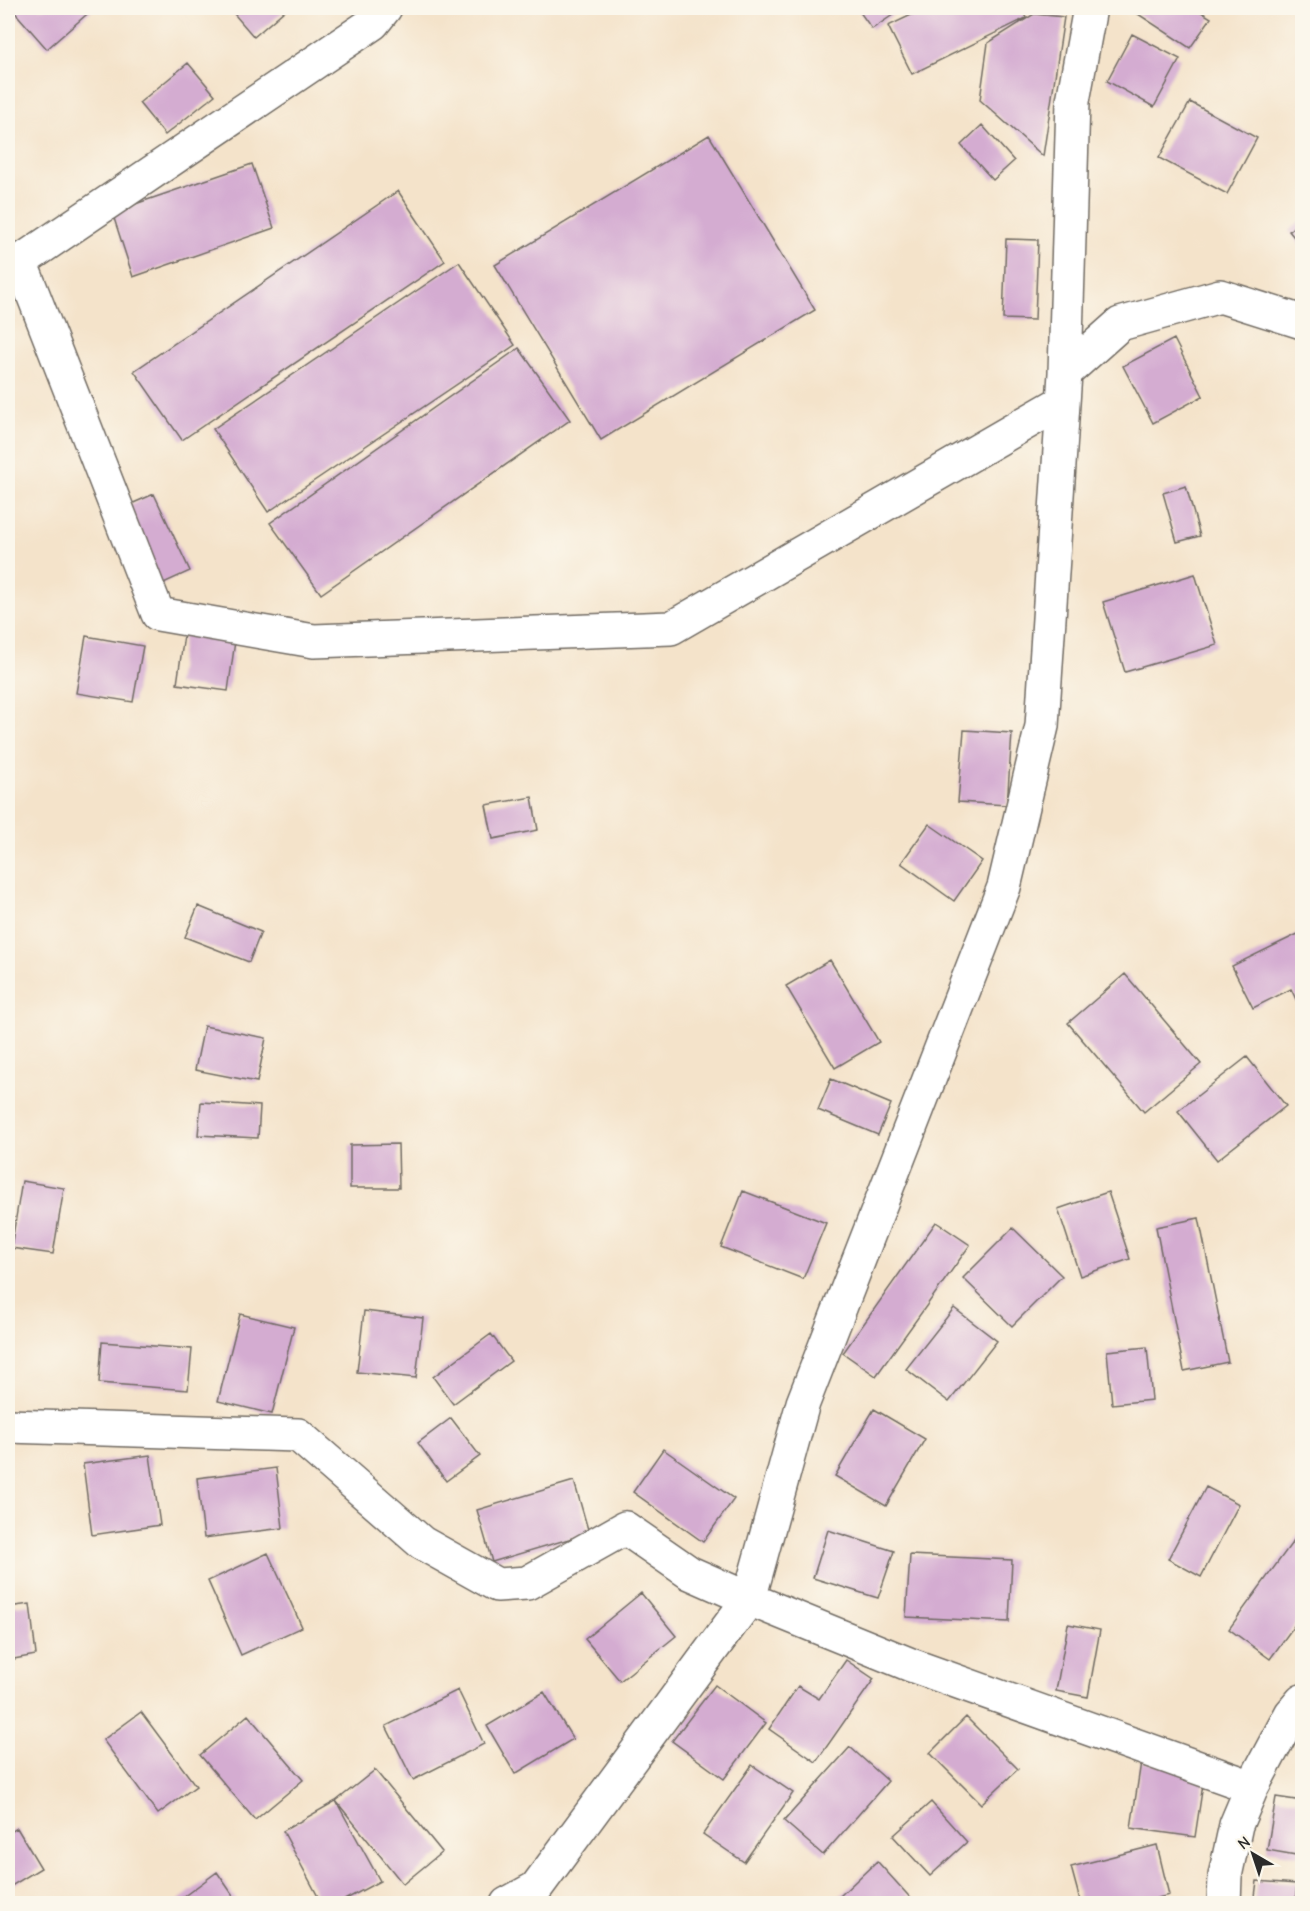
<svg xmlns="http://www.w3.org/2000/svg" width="1310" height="1911" viewBox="0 0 1310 1911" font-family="'Comic Neue',sans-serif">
	<rect width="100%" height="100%" fill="#fbf7ec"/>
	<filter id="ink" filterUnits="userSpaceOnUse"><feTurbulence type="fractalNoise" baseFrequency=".0167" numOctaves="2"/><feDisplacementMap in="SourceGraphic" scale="12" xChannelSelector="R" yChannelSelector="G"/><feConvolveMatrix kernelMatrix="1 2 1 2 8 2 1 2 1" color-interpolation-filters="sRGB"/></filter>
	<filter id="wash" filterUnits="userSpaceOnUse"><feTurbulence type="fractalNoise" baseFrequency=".008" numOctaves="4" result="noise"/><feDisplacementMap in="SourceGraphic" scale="24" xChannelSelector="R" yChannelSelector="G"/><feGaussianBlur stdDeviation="1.35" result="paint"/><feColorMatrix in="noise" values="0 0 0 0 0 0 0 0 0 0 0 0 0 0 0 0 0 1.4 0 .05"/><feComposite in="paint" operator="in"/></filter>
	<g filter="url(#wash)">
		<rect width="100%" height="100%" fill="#f4e3ca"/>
		<g id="blocks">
			<!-- building -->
			<path fill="#d4acd1" d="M11 8H94L47 49Z
				M229 8H282L285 10 254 37Z
				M857 8H903L872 29Z
				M926 8H1021L1026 18 912 74 888 26Z
				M1142 8H1195L1211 18 1190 48 1138 14Z
				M1034 14 1064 17 1043 156 980 100 988 43Z
				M1132 34 1180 59 1154 107 1107 81Z
				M188 63 215 95 165 135 139 103Z
				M1190 102 1257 138 1227 194 1159 158Z
				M982 125 1014 161 993 180 961 145Z
				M709 135 815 310 601 440 495 265Z
				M252 164 274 228 133 277 112 212Z
				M398 191 445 261 182 440 134 371Z
				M1302 219V247L1289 231Z
				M1006 239 1038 240 1035 320 1003 319Z
				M459 262 515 345 268 512 213 429Z
				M1174 339 1203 396 1153 423 1123 366Z
				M519 348 570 420 321 594 270 523Z
				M1186 486 1200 536 1177 542 1163 493Z
				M154 494 190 571 157 586 122 508Z
				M1195 574 1217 645 1125 672 1103 602Z
				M185 628 236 634 228 691 177 684Z
				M86 636 143 646 133 702 76 693Z
				M964 730 1012 733 1007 805 958 802Z
				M532 797 538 830 493 839 486 805Z
				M929 824 982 861 954 901 901 863Z
				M198 906 261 932 249 962 185 937Z
				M1302 932V1012L1291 989 1253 1008 1232 966Z
				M830 960 879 1042 835 1068 786 986Z
				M1125 974 1201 1064 1144 1112 1068 1023Z
				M204 1026 266 1038 257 1082 195 1070Z
				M1247 1057 1286 1106 1217 1160 1178 1111Z
				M831 1079 891 1104 878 1135 818 1110Z
				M201 1102 260 1106 258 1138 198 1135Z
				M398 1144 399 1188H350V1145Z
				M22 1181 64 1188 53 1254 11 1248Z
				M743 1191 826 1223 803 1279 721 1247Z
				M1108 1192 1130 1259 1080 1276 1058 1209Z
				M1199 1218 1228 1362 1184 1371 1156 1227Z
				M936 1222 970 1245 876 1376 843 1353Z
				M1013 1228 1062 1276 1012 1326 963 1278Z
				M954 1308 997 1341 949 1402 906 1369Z
				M364 1311 423 1318 416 1378 357 1372Z
				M240 1314 294 1327 272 1414 218 1401Z
				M491 1334 511 1361 453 1404 433 1377Z
				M102 1342 192 1349 188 1390 99 1383Z
				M1147 1347 1152 1400 1112 1404 1107 1351Z
				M874 1409 925 1439 886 1506 835 1476Z
				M451 1418 480 1456 446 1481 418 1443Z
				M663 1449 734 1499 703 1542 633 1492Z
				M150 1455 160 1525 92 1535 83 1464Z
				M276 1468 283 1528 204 1538 197 1478Z
				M574 1481 589 1533 492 1562 477 1510Z
				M1206 1487 1239 1504 1201 1577 1168 1559Z
				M1302 1529V1615L1270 1659 1229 1629Z
				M828 1530 894 1551 878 1598 813 1578Z
				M268 1553 302 1627 241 1655 208 1581Z
				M910 1555 1012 1560 1009 1622 906 1617Z
				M641 1593 676 1636 620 1681 585 1639Z
				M30 1604 36 1655 8 1660V1607Z
				M1068 1624 1100 1630 1088 1697 1056 1691Z
				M846 1660 874 1679 816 1762 769 1729 798 1686 819 1699Z
				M715 1685 766 1723 724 1779 672 1741Z
				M458 1690 484 1744 413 1780 386 1726Z
				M544 1692 573 1739 515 1774 487 1726Z
				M141 1712 196 1786 158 1814 103 1740Z
				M248 1715 303 1780 255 1820 200 1755Z
				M966 1717 1018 1769 981 1804 930 1753Z
				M850 1747 888 1781 823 1855 784 1821Z
				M1141 1762 1205 1771 1195 1837 1131 1828Z
				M752 1765 793 1793 744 1862 703 1834Z
				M375 1770 442 1852 403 1884 336 1801 380 1881 337 1904H322L283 1831 336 1801Z
				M1276 1797 1302 1801V1856L1267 1850Z
				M931 1802 967 1842 930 1876 893 1836Z
				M17 1828 41 1868 8 1888V1834Z
				M1157 1845 1169 1895 1136 1904H1081L1071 1867Z
				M877 1861 916 1904H847L840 1896Z
				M217 1872 239 1904H181L179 1900Z
				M1257 1881 1297 1884 1295 1904H1254Z"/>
		</g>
	</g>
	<g filter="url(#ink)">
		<use href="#blocks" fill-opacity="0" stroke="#716b63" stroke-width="1.5"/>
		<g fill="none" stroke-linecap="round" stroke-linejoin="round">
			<!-- minor casing -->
			<g stroke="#716b63" stroke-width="36">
				<path id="minor" d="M20 261 158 614 314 641 671 628 1062 402
					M8 270 373 23 385 8
					M1065 373 1073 101 1090 8
					M8 1426 298 1435 422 1543 497 1585 527 1583 625 1528 690 1573 749 1599 911 1665 1252 1787
					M507 1904 536 1888 749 1599 803 1403 1004 887 1042 726 1065 373 1120 324 1220 296 1302 322
					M1224 1904 1225 1876 1236 1825 1252 1787 1291 1714 1302 1701"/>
			</g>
			<!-- minor -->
			<use href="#minor" stroke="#fff" stroke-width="33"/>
		</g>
	</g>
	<!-- margin -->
	<rect width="1310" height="1911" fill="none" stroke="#fbf7ec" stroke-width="30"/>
	<!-- north arrow -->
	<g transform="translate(1253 1854) rotate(321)" stroke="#fbf7ec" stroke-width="4.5" paint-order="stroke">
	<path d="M0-4.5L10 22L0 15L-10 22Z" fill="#2b2b2b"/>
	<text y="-9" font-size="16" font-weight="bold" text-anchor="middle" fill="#2b2b2b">N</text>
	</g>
</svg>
